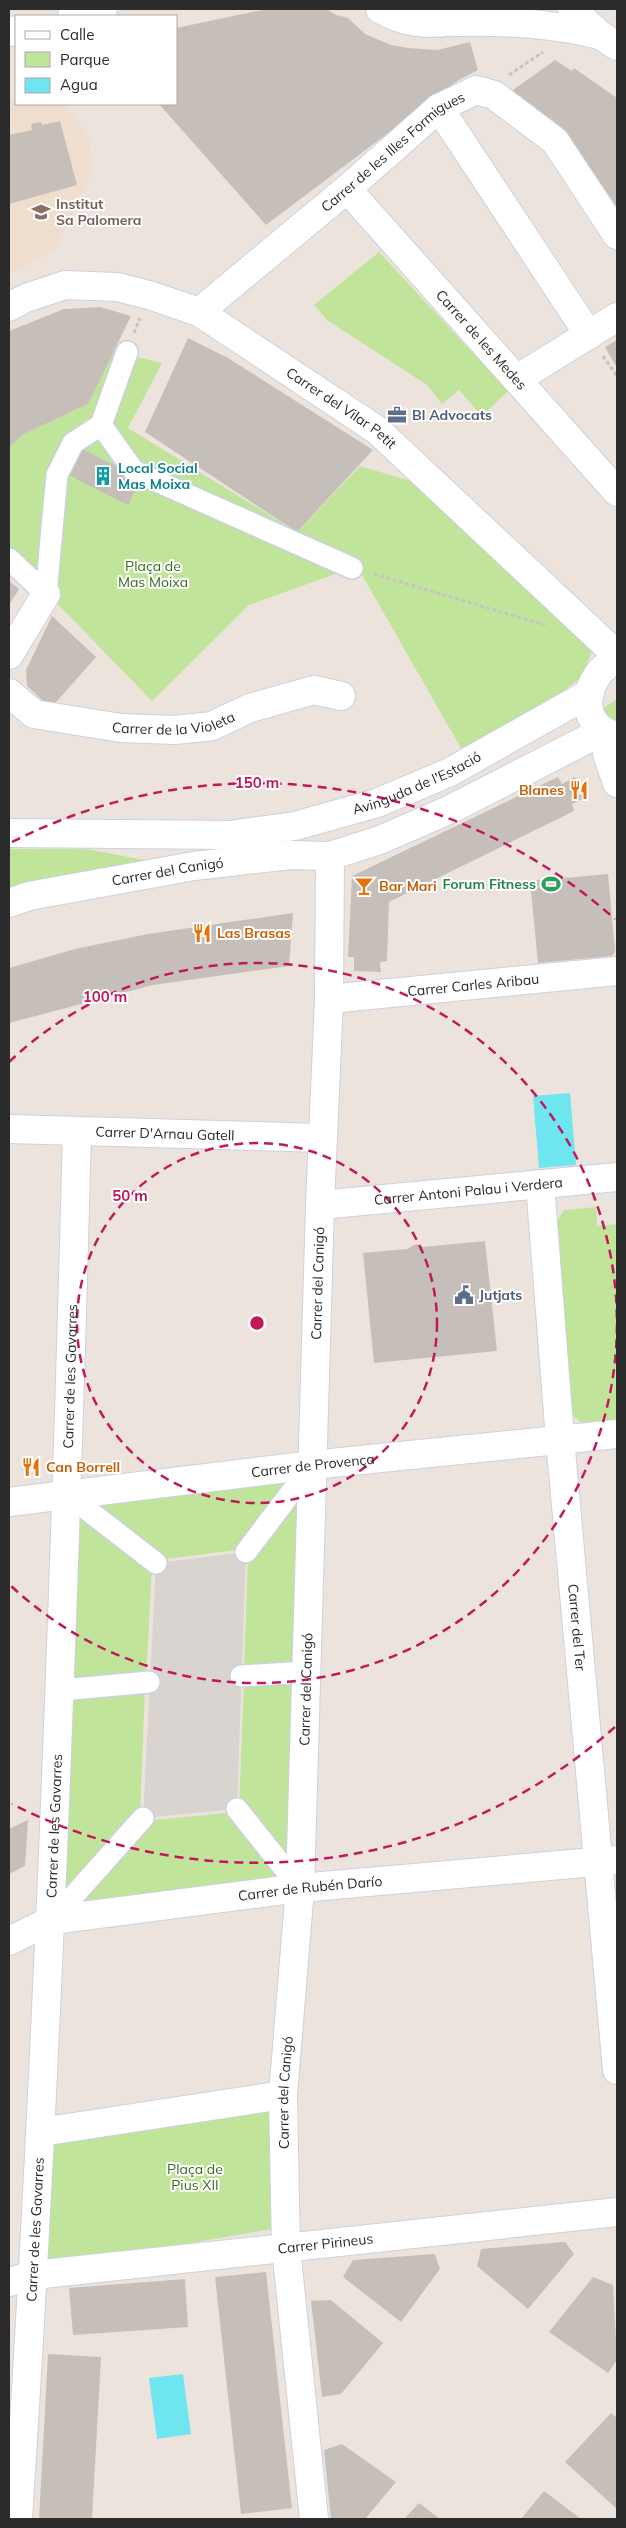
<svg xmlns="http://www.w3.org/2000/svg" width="626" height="2528" viewBox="0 0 626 2528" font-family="Mulish,sans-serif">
	<rect width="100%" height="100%" fill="#ede3dd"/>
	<!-- education -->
	<path fill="#efdecd" d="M16 98V104H66L90 140 92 174 55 249 9 275V99Z"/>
	<!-- green -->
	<path fill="#c0e499" d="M379 252 508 391 482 416 459 390 442 404 427 385 327 320 314 305Z
		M113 351 162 363 128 428 297 532 360 466 424 485 593 648 582 677 533 714 462 750 357 566 249 605 152 701 9 554V447L24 434 88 404Z
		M617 699V725L601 710Z
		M9 849H86L155 862 74 874 9 890Z
		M596 1207 597 1226 617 1224V1426L589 1429 563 1407 551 1231 564 1210Z
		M305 1469 244 1549 158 1560 74 1496Z
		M310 1474 304 1669 244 1673 248 1554Z
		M73 1505 152 1566 146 1679 64 1687Z
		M304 1676 294 1874 239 1808 244 1680Z
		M145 1687 140 1815 54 1912 64 1694Z
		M236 1812 290 1884 59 1916 144 1821Z
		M283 2095 278 2228 43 2268 48 2139Z"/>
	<!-- plaza -->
	<path fill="#d9d4d0" d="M246 1552 237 1809 143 1818 156 1563Z"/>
	<!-- water -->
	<path fill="#6fe5f0" d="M570 1093 576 1165 539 1168 533 1096Z
		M183 2374 191 2434 157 2439 149 2378Z"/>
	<!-- building -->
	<path fill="#c6bfb9" d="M267 9H326L336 15 348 18 365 34 391 45 408 48 437 50 470 42 478 70 457 81 266 225 159 104H176V28Z
		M555 60 572 71 574 68 617 98V207L567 135 509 93Z
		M60 121 77 185 9 204V135L32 130 31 124 41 122 42 125Z
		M100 307 131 316 88 404 24 434 9 447V331L64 309Z
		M188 338 228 358 373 450 297 532 145 432Z
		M617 340V368L605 347Z
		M78 447 141 479 128 505 65 473Z
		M9 581 19 589 9 605Z
		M52 616 96 657 51 708 27 686 26 670Z
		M558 777 562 784 575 777 585 798 572 804 574 811 389 902 387 961 380 962 381 972 354 971V957H348L352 876Z
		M608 874 615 951 612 956 538 963 530 881Z
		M293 913 289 966 153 985 9 1023V968L75 949 148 934Z
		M485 1241 497 1351 374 1363 363 1253 407 1249 416 1244 423 1247Z
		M28 1820 25 1866 9 1874V1829Z
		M565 2242 574 2254 528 2309 477 2266 481 2249Z
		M435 2254 440 2269 401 2322 343 2277 353 2260Z
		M266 2272 292 2508 241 2514 215 2277Z
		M593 2277 613 2285 617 2360 608 2373 549 2332Z
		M185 2279 188 2327 73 2335 69 2288Z
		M331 2300 383 2343 341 2394 322 2397 311 2301Z
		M48 2354 101 2357 92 2519H39Z
		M611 2413 617 2418V2509L565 2462Z
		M342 2444 396 2482 365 2519H331L324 2450Z
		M544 2491 581 2519H521Z
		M419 2503 440 2519H404Z"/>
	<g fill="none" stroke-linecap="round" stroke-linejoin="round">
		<!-- pedestrian casing -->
		<g stroke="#cbd2dd" stroke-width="24">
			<path id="pedestrian" d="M101 425 134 471 352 568
				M9 559 46 594
				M46 594 57 475 73 443 101 425 127 352
				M68 1495 156 1563
				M246 1552 312 1465
				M241 1676 306 1672
				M62 1690 149 1682
				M237 1809 300 1888
				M52 1920 143 1818"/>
		</g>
		<!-- minor casing -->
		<g stroke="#cbd2dd" stroke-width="30">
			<g id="minor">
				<path d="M439 108 589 335"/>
				<path id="s1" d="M347 189 617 492"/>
				<path id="s2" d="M9 307 26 298 65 285 117 287 149 295 199 312 377 430 617 655"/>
				<path id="s3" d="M199 312 347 189 439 108 476 90 494 95 555 141 617 235"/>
				<path d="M517 379 617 317"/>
				<path d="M9 655 46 594"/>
				<path id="s4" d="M9 693 34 714 121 728 175 730 212 726 250 708 314 690 341 696"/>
				<path d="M607 733V754L617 783"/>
				<path id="s5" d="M9 903 29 896 194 866 290 855 330 856 380 840 451 809 603 731"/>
				<path id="s6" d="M329 999 617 971"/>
				<path id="s7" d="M9 1129 322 1138"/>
				<path id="s8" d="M540 1184 560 1439 617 2070"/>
				<path id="s9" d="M320 1205 617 1177"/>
				<path id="s10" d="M9 1502 312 1465 617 1434"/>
				<path id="s11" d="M9 1941 52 1920 300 1888 617 1860"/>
				<path d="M41 2132 283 2095"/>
				<path id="s12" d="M9 2282 34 2275 617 2212"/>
				<path id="s13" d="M18 2519C48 2057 65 1595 77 1131"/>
				<path id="s14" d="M314 2519 286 2248 283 2095 300 1888 320 1205 329 999 330 856"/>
			</g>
		</g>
		<!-- tertiary casing -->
		<g stroke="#cbd2dd" stroke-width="30">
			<g id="tertiary">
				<path d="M572 9 600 35 617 46"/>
				<path d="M454 22C508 21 548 23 600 35"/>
				<path d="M617 657C612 662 604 667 599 673 581 698 585 728 617 736"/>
				<path id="s15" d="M9 833 230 835 295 826 377 803 450 772 590 693"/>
			</g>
		</g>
		<!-- secondary casing -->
		<g stroke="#cbd2dd" stroke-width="30">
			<path id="secondary" d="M380 9C413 28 453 27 486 9
				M72 16 103 9
				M9 32 16 30"/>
		</g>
		<!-- path -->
		<path stroke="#c4c4c4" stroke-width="3" stroke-dasharray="4 2.5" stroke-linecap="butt" d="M509 75 543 52
			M134 333 140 318
			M603 356 617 376
			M374 574 545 625"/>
		<!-- pedestrian -->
		<use href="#pedestrian" stroke="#fff" stroke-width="21"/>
		<!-- minor -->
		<use href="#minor" stroke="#fff" stroke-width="28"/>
		<!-- tertiary -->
		<use href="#tertiary" stroke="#fff" stroke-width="28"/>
		<!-- secondary -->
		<use href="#secondary" stroke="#fff" stroke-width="28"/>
	</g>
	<!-- distance rings -->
	<g fill="none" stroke="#c2185b" stroke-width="2.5" stroke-dasharray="9 6">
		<circle cx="257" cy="1323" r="180"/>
		<path d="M9 1062A360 360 0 1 1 9 1584"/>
		<path d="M615 1727A540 540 0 0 1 12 1804M12 842A540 540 0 0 1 615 919"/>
	</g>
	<!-- icons -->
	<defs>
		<g id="school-bare" transform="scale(1.5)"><path d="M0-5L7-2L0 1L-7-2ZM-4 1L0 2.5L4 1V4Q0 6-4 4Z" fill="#8d6e63" stroke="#fff" stroke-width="2.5" paint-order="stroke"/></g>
		<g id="office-bare" transform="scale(1.5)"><path d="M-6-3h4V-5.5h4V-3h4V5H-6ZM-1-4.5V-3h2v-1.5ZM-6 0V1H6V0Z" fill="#5c6f8a" stroke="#fff" stroke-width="2.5" paint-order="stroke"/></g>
		<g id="building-bare" transform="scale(1.5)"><path d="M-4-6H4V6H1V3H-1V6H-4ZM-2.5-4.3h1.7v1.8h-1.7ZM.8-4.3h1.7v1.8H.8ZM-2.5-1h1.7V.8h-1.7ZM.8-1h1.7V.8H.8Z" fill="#0f9aa8" stroke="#fff" stroke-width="2.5" paint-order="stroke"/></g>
		<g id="restaurant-bare" transform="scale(1.5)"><path d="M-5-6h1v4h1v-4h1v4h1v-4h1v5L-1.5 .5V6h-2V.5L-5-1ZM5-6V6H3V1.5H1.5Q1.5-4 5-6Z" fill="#e8710a" stroke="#fff" stroke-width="2.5" paint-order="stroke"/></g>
		<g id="stadium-bare" transform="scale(1.5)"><path d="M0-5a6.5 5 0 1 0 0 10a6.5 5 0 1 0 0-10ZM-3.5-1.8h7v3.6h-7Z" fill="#2e9e5b" stroke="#fff" stroke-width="2.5" paint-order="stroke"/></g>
		<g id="bar-bare" transform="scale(1.5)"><path d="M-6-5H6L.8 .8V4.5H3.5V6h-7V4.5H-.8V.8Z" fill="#e8710a" stroke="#fff" stroke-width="2.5" paint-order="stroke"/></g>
		<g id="civic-bare" transform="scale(1.5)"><path d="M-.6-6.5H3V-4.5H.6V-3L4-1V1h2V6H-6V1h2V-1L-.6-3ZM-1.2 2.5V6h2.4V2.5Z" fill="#5c6f8a" stroke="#fff" stroke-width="2.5" paint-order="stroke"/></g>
	</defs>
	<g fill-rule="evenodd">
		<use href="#school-bare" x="41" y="212"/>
		<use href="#office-bare" x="397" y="415"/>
		<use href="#building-bare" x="103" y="476"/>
		<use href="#restaurant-bare" x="579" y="790"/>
		<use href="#stadium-bare" x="551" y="884"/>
		<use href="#bar-bare" x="364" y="886"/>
		<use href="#restaurant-bare" x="202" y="933"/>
		<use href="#civic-bare" x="464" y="1295"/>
		<use href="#restaurant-bare" x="31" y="1467"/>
	</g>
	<g text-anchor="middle" stroke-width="4" stroke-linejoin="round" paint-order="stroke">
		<!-- street labels -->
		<g font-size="14" fill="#2b2b2b" stroke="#fff">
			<text dy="5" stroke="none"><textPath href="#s3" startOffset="252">Carrer de les Illes Formigues</textPath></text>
			<text dy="5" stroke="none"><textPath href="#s1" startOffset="202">Carrer de les Medes</textPath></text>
			<text dy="5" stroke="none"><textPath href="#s2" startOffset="370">Carrer del Vilar Petit</textPath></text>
			<text dy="5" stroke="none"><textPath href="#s4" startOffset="174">Carrer de la Violeta</textPath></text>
			<text dy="5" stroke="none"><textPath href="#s15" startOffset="416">Avinguda de l'Estació</textPath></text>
			<text dy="5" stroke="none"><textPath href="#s5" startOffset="162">Carrer del Canigó</textPath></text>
			<text dy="5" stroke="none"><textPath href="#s6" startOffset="145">Carrer Carles Aribau</textPath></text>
			<text dy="5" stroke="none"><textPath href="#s7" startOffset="156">Carrer D'Arnau Gatell</textPath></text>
			<text dy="5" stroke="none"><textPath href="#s9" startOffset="149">Carrer Antoni Palau i Verdera</textPath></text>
			<text dy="5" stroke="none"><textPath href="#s14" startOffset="1238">Carrer del Canigó</textPath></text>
			<text dy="5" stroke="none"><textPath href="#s13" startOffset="1144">Carrer de les Gavarres</textPath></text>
			<text dy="5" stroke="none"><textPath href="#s10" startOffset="306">Carrer de Provença</textPath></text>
			<text dy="5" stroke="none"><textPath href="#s8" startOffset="445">Carrer del Ter</textPath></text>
			<text dy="5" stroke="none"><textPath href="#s14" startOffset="832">Carrer del Canigó</textPath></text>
			<text dy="5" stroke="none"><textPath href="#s13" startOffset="694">Carrer de les Gavarres</textPath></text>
			<text dy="5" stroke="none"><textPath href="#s11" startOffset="308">Carrer de Rubén Darío</textPath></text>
			<text dy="5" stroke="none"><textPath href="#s14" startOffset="428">Carrer del Canigó</textPath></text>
			<text dy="5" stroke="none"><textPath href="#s13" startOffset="290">Carrer de les Gavarres</textPath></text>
			<text dy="5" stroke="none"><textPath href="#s12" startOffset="319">Carrer Pirineus</textPath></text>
		</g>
		<!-- education labels -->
		<g font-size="14" font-weight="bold" fill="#785e54" stroke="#fff" text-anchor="start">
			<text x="56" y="209">Institut<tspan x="56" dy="16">Sa Palomera</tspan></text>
		</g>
		<!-- service labels -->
		<g font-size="14" font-weight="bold" fill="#4e5e75" stroke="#fff" text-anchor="start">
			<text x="412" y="420">Bl Advocats</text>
			<text x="479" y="1300">Jutjats</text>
		</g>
		<!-- culture labels -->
		<g font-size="14" font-weight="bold" fill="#0d838f" stroke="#fff" text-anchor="start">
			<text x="118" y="473">Local Social<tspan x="118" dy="16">Mas Moixa</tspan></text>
		</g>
		<!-- park labels -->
		<g font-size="14" fill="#396a19" stroke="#fff">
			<text x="153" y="571">Plaça de<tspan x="153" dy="16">Mas Moixa</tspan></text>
			<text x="195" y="2174">Plaça de<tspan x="195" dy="16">Pius XII</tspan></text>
		</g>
		<!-- food labels -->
		<g font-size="14" font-weight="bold" fill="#c56008" stroke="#fff" text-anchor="start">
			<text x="564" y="795" text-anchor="end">Blanes</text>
			<text x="379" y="891">Bar Mari</text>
			<text x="217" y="938">Las Brasas</text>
			<text x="46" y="1472">Can Borrell</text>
		</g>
		<!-- leisure labels -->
		<g font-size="14" font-weight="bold" fill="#27864d" stroke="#fff" text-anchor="end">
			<text x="536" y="889">Forum Fitness</text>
		</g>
	</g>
	<circle cx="257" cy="1323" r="8" fill="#c2185b" stroke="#fff" stroke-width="2.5"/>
	<g font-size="15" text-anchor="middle" font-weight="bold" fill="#c2185b" stroke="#fff" stroke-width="4" stroke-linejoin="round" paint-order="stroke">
		<text x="257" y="788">150 m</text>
		<text x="105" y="1002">100 m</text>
		<text x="130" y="1201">50 m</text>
	</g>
	<!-- border -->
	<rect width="626" height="2528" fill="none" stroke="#2b2b2b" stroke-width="20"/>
	<!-- legend -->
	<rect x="15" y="15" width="162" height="90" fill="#ffffff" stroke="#aaaaaa"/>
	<rect x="25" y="31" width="25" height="8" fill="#ffffff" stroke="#aaaaaa"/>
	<text x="60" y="40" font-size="15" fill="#2b2b2b">Calle</text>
	<rect x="25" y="52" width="25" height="15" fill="#c0e499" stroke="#aaaaaa"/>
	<text x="60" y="65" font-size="15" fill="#2b2b2b">Parque</text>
	<rect x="25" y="78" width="25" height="15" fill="#6fe5f0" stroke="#aaaaaa"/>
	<text x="60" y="90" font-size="15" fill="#2b2b2b">Agua</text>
</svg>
